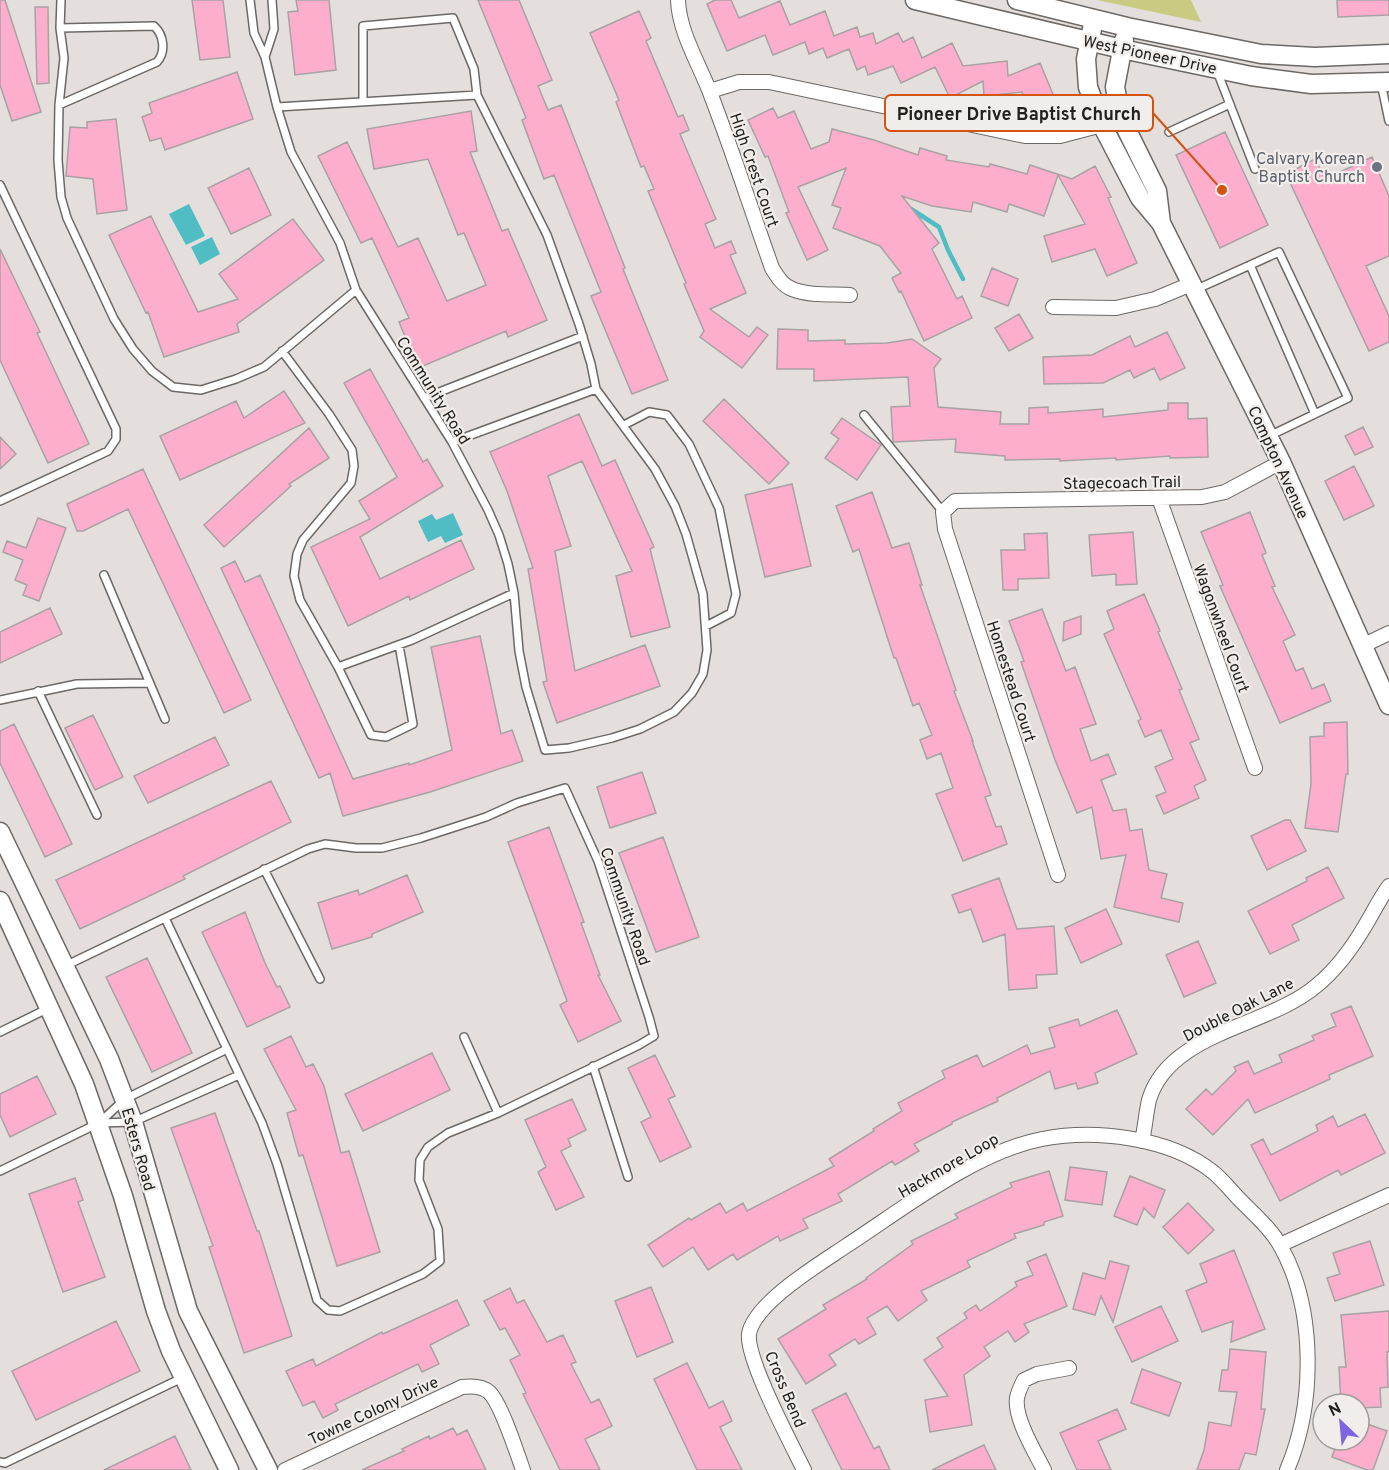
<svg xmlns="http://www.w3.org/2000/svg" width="1389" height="1470" viewBox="0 0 1389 1470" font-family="Overpass,sans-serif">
	<rect width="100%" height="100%" fill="#e4dfdc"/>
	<!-- green -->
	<path fill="#c8cb81" d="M1097 0H1191L1201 22Z"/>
	<!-- water -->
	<path fill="#50bcc3" d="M189 204 205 236 186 245 169 214Z
		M212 237 220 254 200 265 191 247Z
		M453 513 463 535 445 543 441 536 428 542 418 521 432 514 436 520Z"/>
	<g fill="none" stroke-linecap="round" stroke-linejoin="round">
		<!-- stream -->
		<path stroke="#50bcc3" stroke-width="4.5" d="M911 209 939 227 948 250 963 279"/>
	</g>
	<!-- building -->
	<path fill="#fdaecd" stroke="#a7a2a3" stroke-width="1.5" d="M0 0H5L41 112 12 121 0 85Z
		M192 0H223L230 57 200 60Z
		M296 0H329L336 70 295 75 288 12 298 11Z
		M478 0H519L552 80 538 86 548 110 561 105 625 268 623 269 668 380 632 394 591 296 601 292 554 175 544 179 522 120 526 118Z
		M715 0H731L739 18 780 1 790 25 825 11 834 36 857 27 860 37 873 33 876 44 898 33 903 42 913 37 922 58 952 43 963 66 1007 61 1008 76 1040 63 1055 99 1036 106 1032 97 1025 100 1022 92 984 96 983 81 950 98 935 67 901 83 893 66 868 75 865 66 857 70 849 49 827 58 823 48 809 54 805 42 773 55 765 35 727 51 707 4Z
		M1337 0H1389V15L1338 17Z
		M35 7H48L49 83 37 84Z
		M639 11 651 38 646 41 678 117 683 115 689 130 680 134 716 219 705 224 715 248 731 241 736 253 730 255 746 293 710 309 749 337 757 327 768 335 742 368 700 337 704 331 684 284 686 283 648 191 654 189 644 166 641 167 616 102 619 100 590 33Z
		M237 72 253 119 165 150 161 138 150 141 142 117 152 113 149 103Z
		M773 108 778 118 794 111 811 149 829 142 832 129 874 140 918 155 920 148 947 156 946 160 989 167 990 164 1027 174 1030 165 1072 179 1095 166 1111 197 1108 198 1137 263 1107 276 1095 249 1052 262 1044 236 1085 224 1058 175 1044 216 1009 204 1007 212 973 202 971 212 932 206 902 196 939 243 932 249 957 299 962 296 972 318 924 341 901 291 899 292 892 278 901 273 880 246 833 228 841 208 832 205 846 168 798 187 828 250 807 260 786 213 789 212 768 156 765 157 748 120Z
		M471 111 477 151 470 152 502 231 508 229 547 320 508 337 506 331 418 368 399 322 409 318 372 238 361 243 318 156 347 142 398 247 418 238 447 301 486 285 464 233 458 235 428 159 374 169 367 129Z
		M116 119 127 210 97 214 93 179 66 176 70 127 87 128V122Z
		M1225 132 1268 225 1220 248 1176 155Z
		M1372 157 1389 196V256L1366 266 1389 316V342L1369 351 1286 174 1315 159 1325 179Z
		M249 168 271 215 231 234 208 188Z
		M151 216 198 312 238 299 219 274 293 219 324 260 237 324 239 332 164 357 148 312 146 313 109 235Z
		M0 249 40 332 37 333 89 444 48 463 0 360Z
		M992 268 1018 279 1008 306 981 296Z
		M1019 314 1033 338 1009 351 995 328Z
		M778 329 808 330V341L845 340V344L887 343 912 339 941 359 934 368 938 407 1001 412 1000 424H1029V408L1048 407V413L1103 409V417L1168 410V403H1188V419L1207 418 1208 457 1170 458V456L1116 460V458L1060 461V459L1005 460V456L955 452 956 439 893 442 891 407 910 406 908 377 814 381V369H777Z
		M1167 332 1185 368 1160 380 1154 368 1134 378 1130 370 1103 383 1044 384 1043 357 1092 355 1130 336 1135 347Z
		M370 369 423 462 427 459 443 486 360 537 380 579 461 540 474 569 410 600 409 596 348 626 311 547 370 519 359 501 397 477 344 383Z
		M284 391 305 423 180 480 160 436 236 401 244 418Z
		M724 399 789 463 769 484 703 421Z
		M579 414 602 466 615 460 654 547 650 549 670 627 631 637 616 576 632 571 582 461 548 476 571 546 555 551 575 671 645 645 660 686 557 723 543 682 547 681 528 569 533 568 507 491 490 452Z
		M842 418 881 445 857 480 825 458 839 439 831 433Z
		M1363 427 1373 447 1355 455 1345 436Z
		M309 428 329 458 289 484 291 486 224 547 204 525Z
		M0 437 16 454 0 469Z
		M1354 466 1374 506 1344 520 1325 481Z
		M143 469 251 700 224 713 128 509 83 531H77L67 504Z
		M792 484 811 566 765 577 745 495Z
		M872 492 892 548 909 543 922 585H920L956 690 954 691 973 741H972L991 795 985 797 996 827 1001 826 1007 844 963 861 936 794 953 788 941 753 927 759 920 740 932 735 919 703 913 706 896 658H894L859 549 853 552 836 506Z
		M1250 512 1266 553 1262 555 1275 586 1272 587 1295 635 1283 641 1296 671 1303 668 1312 689 1324 684 1331 701 1280 723 1220 586 1223 585 1201 532Z
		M38 518 66 528 39 601 23 595 27 585 15 580 23 560 3 552 7 541 26 548Z
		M1133 532 1137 584 1116 585V574L1092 576 1089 535Z
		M1047 533 1049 578 1018 579V590H1003L1001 550H1025L1024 534Z
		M235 561 245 582 260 575 353 779 409 763V765L452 750 431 647 480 636 501 734 512 730 523 761 430 792 343 816 330 773 319 778 221 568Z
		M1144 594 1160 631 1158 632 1182 689 1179 690 1199 739 1190 743 1206 780 1194 786 1199 798 1164 814 1156 796 1166 792 1155 767 1173 759 1161 730 1145 737 1138 721 1141 719 1104 634 1114 629 1107 611Z
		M50 608 62 634 0 663V632Z
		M1042 609 1066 671 1075 667 1096 724 1080 729 1091 761 1108 754 1116 774 1101 780 1113 811 1126 809 1130 831 1142 829 1149 870 1167 874 1161 898 1183 903 1179 922 1114 907 1126 855 1101 859 1092 807 1077 813 1055 760 1021 662 1024 661 1009 621Z
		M1081 616V634L1063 641 1064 622Z
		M93 715 123 777 95 790 65 728Z
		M1347 722 1348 774H1346L1338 832 1305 828 1311 784 1310 737 1324 736V723Z
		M14 724 72 844 45 857 0 763V731Z
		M215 737 229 765 148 803 134 776Z
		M642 772 656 813 610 828 597 787Z
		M271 781 291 822 183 876 185 879 80 929 56 880Z
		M1285 820H1290L1306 851 1267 870 1251 836Z
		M549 827 584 922 581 923 600 975H598L621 1021 578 1042 560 1005 567 1001 508 842Z
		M663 837 699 937 656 952 619 853Z
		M1328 867 1344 898 1292 925 1299 940 1270 954 1248 911 1307 881 1306 878Z
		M407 875 423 912 372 934V937L332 949 318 903 358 890 359 895Z
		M999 878 1017 929 1054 926 1057 974 1036 975 1037 988 1009 990 1005 934 983 942 971 909 959 913 952 895Z
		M1106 909 1122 944 1081 963 1065 928Z
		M245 912 265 963 277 987 280 986 290 1007 247 1027 202 932Z
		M1198 941 1216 983 1184 997 1166 955Z
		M147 958 192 1053 152 1072 106 977Z
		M1351 1006 1373 1056 1329 1075 1330 1079 1255 1113 1248 1099 1213 1135 1186 1109 1206 1089 1212 1095 1236 1071 1234 1067 1248 1061 1254 1074 1282 1062 1279 1055 1314 1040 1312 1036 1336 1026 1331 1014Z
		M1117 1010 1137 1054 1095 1073 1098 1083 1078 1089 1076 1083 1055 1089 1050 1071 997 1098 998 1101 952 1122V1124L914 1144 919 1151 895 1165 892 1161 838 1194 842 1201 803 1219 808 1228 780 1241 778 1236 737 1260 733 1254 708 1270 693 1247 663 1267 648 1245 689 1218 691 1220 720 1203 726 1213 743 1203 747 1211 834 1166 829 1159 874 1131 873 1129 902 1111 898 1103 945 1078 942 1071 977 1055 983 1067 1027 1045 1031 1054 1055 1047 1049 1028 1078 1019 1080 1026Z
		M291 1036 306 1067 313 1064 324 1086 341 1153 349 1151 380 1252 337 1266 303 1155 299 1156 287 1113 296 1110 264 1049Z
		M432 1053 450 1090 363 1131 345 1094Z
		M655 1055 675 1096 668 1099 691 1147 660 1162 641 1122 651 1117 628 1068Z
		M37 1076 56 1114 10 1137 0 1115V1094Z
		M572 1099 586 1130 568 1139 571 1146 561 1151 584 1197 556 1210 538 1172 546 1167 525 1120Z
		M215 1113 257 1231H259L292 1336 244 1353 209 1247 213 1246 171 1128Z
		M1365 1114 1385 1153 1341 1175 1338 1170 1280 1201 1251 1145 1263 1139 1271 1155 1318 1131 1316 1125 1333 1116 1338 1127Z
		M1070 1167 1107 1172 1102 1205 1065 1200Z
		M1049 1171 1063 1216 1044 1222V1225L1014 1234 1016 1238 967 1261 970 1267 921 1291 927 1300 898 1321 887 1306 867 1318 876 1334 859 1344 855 1339 829 1355 836 1365 806 1384 778 1339 826 1309 823 1305 867 1279 866 1278 913 1244 911 1241 958 1218 955 1214 1012 1187 1010 1183Z
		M1130 1176 1165 1190 1154 1218 1144 1208 1137 1225 1114 1216Z
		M75 1178 83 1200 78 1202 105 1277 63 1292 29 1194Z
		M1188 1203 1214 1230 1188 1254 1163 1227Z
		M1370 1241 1384 1285 1335 1301 1327 1278 1340 1274 1333 1253Z
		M1234 1250 1265 1329 1231 1342 1233 1321 1202 1332 1186 1291 1207 1282 1200 1264Z
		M1046 1254 1067 1306 1024 1324 1029 1332 1015 1342 1008 1331 984 1347 990 1356 964 1375 972 1425 930 1432 925 1400 948 1396 924 1360 943 1347 937 1338 967 1318 964 1313 976 1305 980 1311 1017 1286 1015 1282 1033 1275 1027 1262Z
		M1110 1261 1129 1266 1113 1322 1101 1296 1095 1315 1073 1309 1083 1273 1105 1279Z
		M651 1287 673 1342 637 1357 615 1301Z
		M510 1288 517 1303 524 1300 547 1342 563 1335 576 1362 571 1364 591 1403 599 1399 612 1426 585 1439 600 1470H560L523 1394 526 1393 510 1360 520 1355 505 1328 500 1330 484 1301Z
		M457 1300 469 1325 430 1345 439 1364 422 1372 418 1364 335 1404 338 1410 323 1418 314 1401 303 1406 286 1371 313 1359 316 1366 382 1332 383 1334Z
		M1161 1306 1178 1341 1132 1362 1115 1327Z
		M1389 1311V1352H1387L1388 1387 1380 1388 1381 1407 1359 1408V1404H1341L1339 1367H1346L1341 1315Z
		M116 1321 140 1371 36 1420 12 1371Z
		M1230 1349 1266 1352 1261 1409H1265L1256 1455 1245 1453 1239 1470H1197L1204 1450 1209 1422 1231 1426 1237 1392 1219 1391 1222 1370H1228Z
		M687 1363 709 1408 723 1401 732 1421 720 1427 742 1470H697L654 1379Z
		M1142 1369 1181 1383 1169 1416 1131 1403Z
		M846 1393 874 1449 879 1446 890 1470H842L812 1410Z
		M1117 1409 1126 1429 1098 1441 1111 1470H1077L1060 1433Z
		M1359 1421 1387 1431 1373 1470H1367L1332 1457 1338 1440H1359Z
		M453 1428 457 1435 467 1430 486 1470H362L404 1451 402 1449 429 1436 430 1439Z
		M175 1436 191 1470H104Z
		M984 1445 996 1470H932L969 1452Z"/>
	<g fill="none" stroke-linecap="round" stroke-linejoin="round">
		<!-- lane casing -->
		<g stroke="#6b6865" stroke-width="10">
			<path id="lane" d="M61 0 60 28 64 58 59 105 58 160 61 197 67 218 114 319 133 349 152 371 173 387 201 390 236 379 264 367 356 290
				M250 0 254 33 265 57 277 107 291 152 340 243 356 290 452 442 488 510 499 535 508 564 514 593 519 651 526 687 545 750 569 748 612 738 640 729 674 712 692 693 703 674 707 650 703 594 686 534 675 506 655 469 596 389 591 364 579 324 547 235 477 95 277 107
				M265 57 274 29 272 0
				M1217 71 1255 169
				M1381 83 1389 121
				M363 102V26L453 18 474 69 477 95
				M59 105 157 62C166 52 164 35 154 26L60 28
				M1169 132 1230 104
				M0 185 116 429V439L108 451 0 501
				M1250 265 1315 414
				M1197 289 1279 252 1348 398 1269 436
				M282 351 329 414 352 450 354 466 351 483 303 540 297 554 294 576 300 600 338 667 412 640 514 593
				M424 398 583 336
				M864 415 943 512
				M624 425 649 412 667 415 689 444 719 508 736 594 731 613 706 626
				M452 442 596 389
				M104 575 165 719
				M338 667 371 735 386 737 413 724 399 645
				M38 691 97 815
				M0 700 77 684 149 683
				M264 869 320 979
				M65 966 308 849 325 844 356 848H382L421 838 486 817 517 803 565 788 598 861 649 1017 654 1036 639 1045 498 1113 448 1133 428 1147 420 1160 419 1180 438 1229 440 1261 423 1274 340 1311 328 1310 317 1300 277 1164 262 1123 165 918
				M0 1032 49 1008
				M464 1037 498 1113
				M593 1066 628 1177
				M99 1123 133 1122 239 1075
				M0 1171 99 1123 125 1099 227 1049
				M0 1462 5 1463 182 1378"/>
		</g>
		<!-- street casing -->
		<g stroke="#6b6865" stroke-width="16">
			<path id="street" d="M678 0C679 31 698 62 709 90 732 149 751 209 772 268 777 276 782 285 792 289 809 296 832 294 850 295
				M710 91 739 82H769L1025 136H1060L1102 125
				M1053 307 1116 308 1155 299 1191 284
				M1159 498 1255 768
				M1362 646 1389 633
				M1058 875 945 529 943 512 955 501 1202 497 1225 492 1281 462
				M1142 1141C1145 1128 1146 1113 1149 1100 1169 1032 1268 1027 1316 986 1336 970 1352 948 1365 926 1373 913 1380 898 1389 886
				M1280 1245 1389 1195
				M285 1470 462 1387C471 1386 482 1386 489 1392 501 1403 517 1453 523 1470
				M804 1470C791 1443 746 1359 749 1334 754 1303 821 1263 846 1246 903 1209 975 1152 1042 1139 1095 1129 1169 1137 1213 1172 1223 1180 1232 1192 1241 1201 1255 1215 1272 1230 1281 1247 1316 1310 1315 1405 1287 1470
				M1044 1470C1035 1452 1014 1418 1017 1398 1018 1392 1021 1386 1024 1380L1037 1374 1069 1368"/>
		</g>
		<!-- secondary casing -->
		<g stroke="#6b6865" stroke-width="21">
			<path id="secondary" d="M915 0 1122 49 1251 76 1311 84 1389 82
				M1017 0 1127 27 1261 54 1315 57 1389 54
				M1094 19 1086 59 1088 87 1102 125 1140 198 1161 223 1281 462 1389 705
				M1124 40 1115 87 1121 118 1157 191 1161 223
				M0 832 109 1059 133 1122 188 1311 268 1470
				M0 901 84 1084 123 1196 156 1311 171 1351 229 1470"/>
		</g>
		<!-- lane -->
		<use href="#lane" stroke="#fff" stroke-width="7"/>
		<!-- street -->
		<use href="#street" stroke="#fff" stroke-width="14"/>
		<!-- secondary -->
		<use href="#secondary" stroke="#fff" stroke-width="18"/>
	</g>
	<!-- markers -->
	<circle fill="#6b7280" stroke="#f1edea" stroke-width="2" cx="1377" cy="167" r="6"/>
	<g text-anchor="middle" stroke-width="4.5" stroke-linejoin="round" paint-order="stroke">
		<!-- street labels -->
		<g font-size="16" fill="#22211f" stroke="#f1edea">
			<text transform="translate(1150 54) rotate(12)" y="6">West Pioneer Drive</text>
			<text transform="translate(755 170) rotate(71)" y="6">High Crest Court</text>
			<text transform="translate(434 390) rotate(58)" y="6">Community Road</text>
			<text transform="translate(1279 462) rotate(65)" y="6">Compton Avenue</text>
			<text transform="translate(1122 482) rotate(-1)" y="6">Stagecoach Trail</text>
			<text transform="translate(1222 628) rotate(70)" y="6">Wagonwheel Court</text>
			<text transform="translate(1012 681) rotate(72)" y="6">Homestead Court</text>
			<text transform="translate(626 906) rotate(71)" y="6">Community Road</text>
			<text transform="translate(1238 1009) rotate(-27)" y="6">Double Oak Lane</text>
			<text transform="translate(139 1149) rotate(74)" y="6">Esters Road</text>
			<text transform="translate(948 1165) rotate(-30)" y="6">Hackmore Loop</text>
			<text transform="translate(786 1389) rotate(67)" y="6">Cross Bend</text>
			<text transform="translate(373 1410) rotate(-25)" y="6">Towne Colony Drive</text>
		</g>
		<!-- worship labels -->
		<g font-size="16" fill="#5b616d" stroke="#f1edea" text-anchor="end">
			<text x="1365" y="164">Calvary Korean<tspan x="1365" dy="18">Baptist Church</tspan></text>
		</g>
	</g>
	<!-- callouts -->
	<path fill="none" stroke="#d4530e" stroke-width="2" d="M1222 190L1153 113"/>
	<circle fill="#d4530e" stroke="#f1edea" stroke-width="2" cx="1222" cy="190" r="6"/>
	<rect fill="#f1edea" stroke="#d4530e" stroke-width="2" x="885" y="95" width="268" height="36" rx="6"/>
	<g font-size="18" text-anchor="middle" font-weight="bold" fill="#22211f">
		<text x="1019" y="120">Pioneer Drive Baptist Church</text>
	</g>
	<!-- north arrow -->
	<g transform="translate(1341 1422) rotate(334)"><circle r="28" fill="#f1edea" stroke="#9e9b99" stroke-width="1.5"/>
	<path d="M0-4.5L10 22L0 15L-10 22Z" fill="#7f64df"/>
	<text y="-9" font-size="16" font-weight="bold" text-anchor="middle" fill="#22211f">N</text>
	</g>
</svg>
